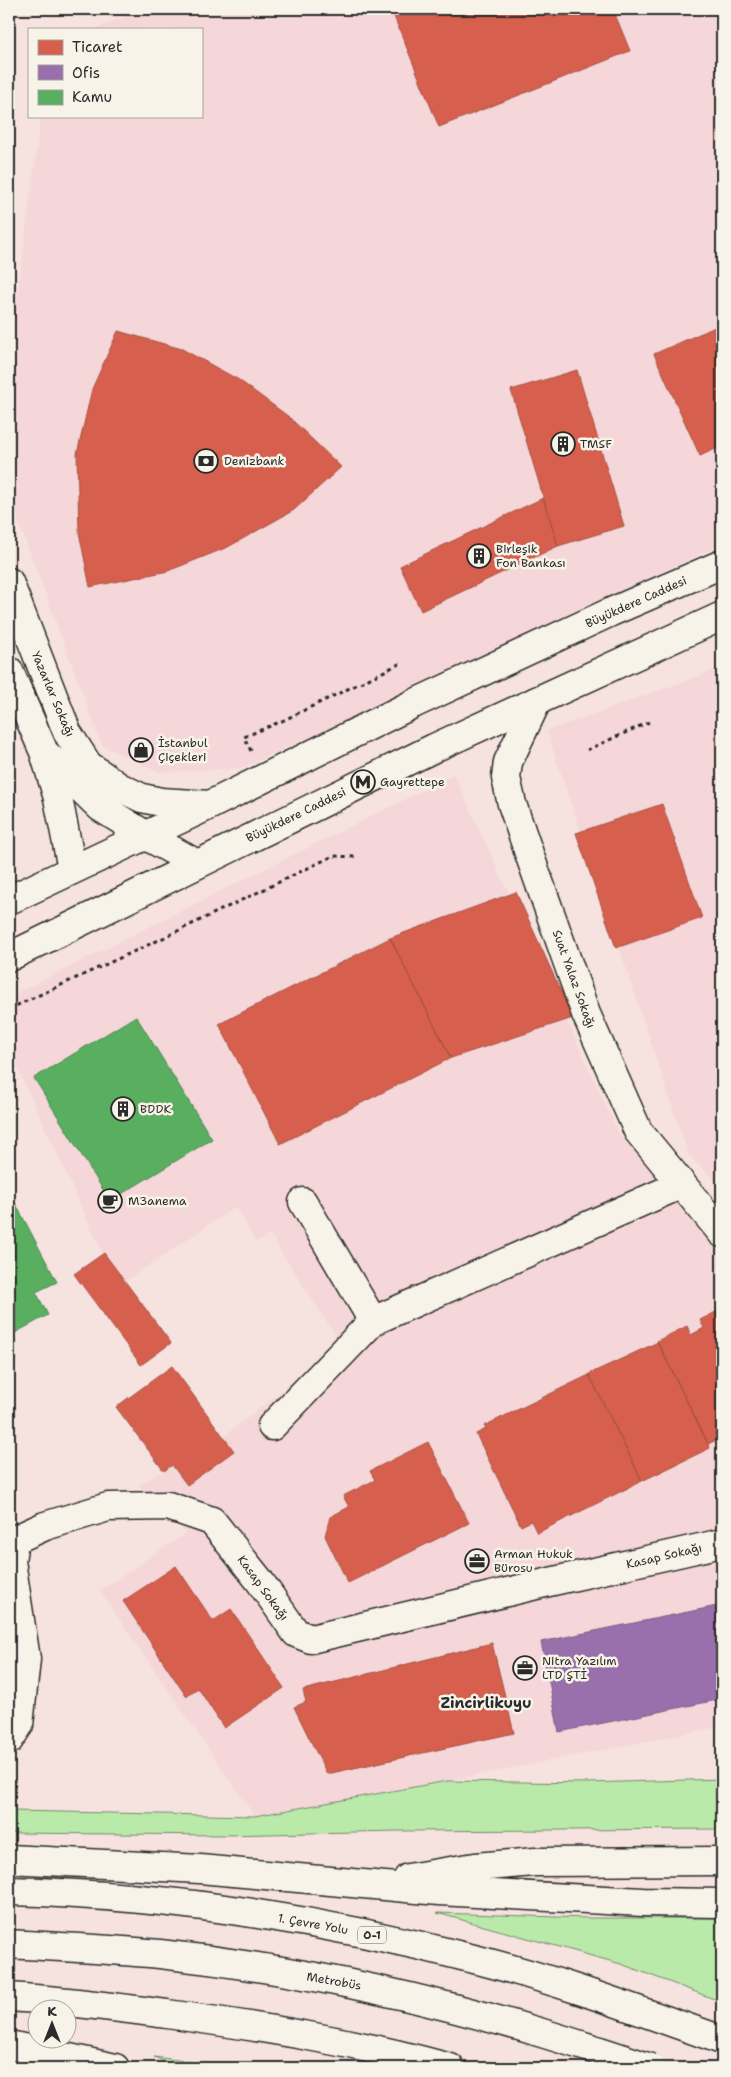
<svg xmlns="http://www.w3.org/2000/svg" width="731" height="2077" viewBox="0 0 731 2077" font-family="'Shantell Sans',sans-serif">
	<rect width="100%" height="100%" fill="#f6e2df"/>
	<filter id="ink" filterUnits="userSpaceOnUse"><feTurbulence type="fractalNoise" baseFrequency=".02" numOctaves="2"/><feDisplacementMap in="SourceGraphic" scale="10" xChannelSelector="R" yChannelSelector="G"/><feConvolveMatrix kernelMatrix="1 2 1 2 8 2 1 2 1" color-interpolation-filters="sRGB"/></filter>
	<g filter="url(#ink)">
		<!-- built -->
		<path fill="#f5d6d9" d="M144 9H722V544L242 768 158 772 102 745 9 496V362L41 116H201V29H95Z
			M722 668V1186L689 1156 547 731Z
			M454 775 619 1134 713 1243 722 1261V1726L447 1781 255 1816 100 1591 186 1533 139 1485 223 1437 282 1391 338 1339 270 1234 256 1242 236 1206 118 1286 9 1049V997Z"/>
		<!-- green -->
		<path fill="#baeaa9" stroke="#728a6a" d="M722 1779V1829L396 1831 225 1835 9 1833 12 1811 255 1816 447 1781 587 1783Z
			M437 1913 586 1918H722V2002L621 1964Z
			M154 2057 240 2068H180Z"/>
		<!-- shops -->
		<path fill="#d6604d" stroke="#a35043" d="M391 9H613L630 51 439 127Z
			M722 324V446L700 456 654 354Z
			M118 331 182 349 239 380 289 417 341 467 294 510 228 547 168 571 90 587 79 532 77 454 92 389Z
			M577 370 624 526 558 546 511 390Z
			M543 498 558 546 421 611 400 566Z
			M662 804 702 918 616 948 576 833Z
			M516 892 573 1018 451 1058 390 938Z
			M390 938 451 1058 280 1144 219 1024Z
			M104 1253 171 1343 141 1365 74 1274Z
			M722 1309V1437L708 1444 657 1341 687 1326 691 1335 704 1328 700 1320Z
			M658 1342 710 1448 642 1481 589 1374Z
			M172 1366 234 1451 187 1485 172 1465 164 1471 116 1407Z
			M589 1375 642 1481 537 1533 531 1521 521 1526 476 1434 486 1429 484 1426Z
			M428 1442 469 1523 348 1583 325 1536 330 1517 349 1507 343 1496 375 1480 370 1471Z
			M176 1566 213 1621 231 1609 284 1688 224 1728 198 1688 186 1696 123 1601Z
			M492 1643 514 1733 327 1774 294 1707 306 1702 303 1690Z"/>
		<!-- offices -->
		<path fill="#9970ab" stroke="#785b85" d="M722 1605V1699L559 1732 541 1642Z"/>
		<!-- public -->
		<path fill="#5aae61" stroke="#4c8751" d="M136 1016 212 1139 110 1201 34 1078Z
			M9 1191 57 1282 36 1292 48 1315 9 1336Z"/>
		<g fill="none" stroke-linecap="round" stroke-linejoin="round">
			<!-- minor casing -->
			<g stroke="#2b2b2b" stroke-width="31">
				<path id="minor" d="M9 582 67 732 88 765 119 787 142 798 161 802 210 805
					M9 671 44 752 58 798 72 869
					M537 701 508 762 506 778 512 804 532 862 586 1014 638 1131 722 1233
					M47 755 100 807 145 835
					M303 1202 373 1321
					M272 1426 373 1321 682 1184
					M9 1740 19 1725 26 1659 11 1561 14 1540 45 1526 108 1507 168 1506 212 1521 259 1580 296 1633 311 1639 545 1583 722 1543"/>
			</g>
			<!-- major casing -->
			<g stroke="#2b2b2b" stroke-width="31">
				<path id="major" d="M145 835 197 864
					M9 900 210 805 413 704 611 612 722 564
					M9 957 434 748 722 616"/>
			</g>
			<!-- highway casing -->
			<g stroke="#2b2b2b" stroke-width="31">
				<path id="highway" d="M9 1859 200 1869 439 1891 643 1902 722 1903
					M408 1878 475 1867 535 1862 722 1861
					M9 1891C167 1895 325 1920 478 1960 561 1981 642 2012 722 2040
					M9 1997C62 2000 114 2007 167 2014 262 2027 357 2042 450 2068
					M9 2045 115 2068"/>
			</g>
			<!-- path -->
			<path stroke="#2b2b2b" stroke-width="3" stroke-dasharray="4 4" stroke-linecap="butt" d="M587 750 649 722
				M251 751 244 737 282 721 401 663
				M9 1009 161 939 333 856 356 857"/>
			<!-- minor -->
			<use href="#minor" stroke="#f7f3e8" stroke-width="28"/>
			<!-- major -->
			<use href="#major" stroke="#f7f3e8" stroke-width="28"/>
			<!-- highway -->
			<use href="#highway" stroke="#f7f3e8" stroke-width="28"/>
			<!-- minor-bridge casing -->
			<g stroke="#2b2b2b" stroke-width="31" stroke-linecap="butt">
				<path id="minor-bridge" d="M9 1944C59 1947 110 1949 160 1954 290 1968 417 1995 542 2033 578 2044 614 2055 650 2068"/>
			</g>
			<!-- minor-bridge -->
			<use href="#minor-bridge" stroke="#f7f3e8" stroke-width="28"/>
		</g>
	</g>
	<!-- icons -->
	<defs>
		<g id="building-ring" transform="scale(1.25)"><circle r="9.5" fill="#f7f3e8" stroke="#2b2b2b" stroke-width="1.5"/><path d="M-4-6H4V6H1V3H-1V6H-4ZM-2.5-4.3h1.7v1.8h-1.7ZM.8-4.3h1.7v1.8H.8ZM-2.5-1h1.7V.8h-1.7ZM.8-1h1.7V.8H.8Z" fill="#2b2b2b"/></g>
		<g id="bank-ring" transform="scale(1.25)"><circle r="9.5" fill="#f7f3e8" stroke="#2b2b2b" stroke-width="1.5"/><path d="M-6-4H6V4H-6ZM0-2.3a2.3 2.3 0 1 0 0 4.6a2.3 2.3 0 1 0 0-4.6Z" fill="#2b2b2b"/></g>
		<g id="shop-ring" transform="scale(1.25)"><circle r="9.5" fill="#f7f3e8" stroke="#2b2b2b" stroke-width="1.5"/><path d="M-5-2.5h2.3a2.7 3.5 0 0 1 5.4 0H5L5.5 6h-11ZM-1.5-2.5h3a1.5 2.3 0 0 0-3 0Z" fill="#2b2b2b"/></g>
		<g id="metro-ring" transform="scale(1.25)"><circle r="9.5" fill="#f7f3e8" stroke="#2b2b2b" stroke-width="1.5"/><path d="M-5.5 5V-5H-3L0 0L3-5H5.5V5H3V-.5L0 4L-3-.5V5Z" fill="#2b2b2b"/></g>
		<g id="cafe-ring" transform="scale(1.25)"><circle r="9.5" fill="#f7f3e8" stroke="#2b2b2b" stroke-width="1.5"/><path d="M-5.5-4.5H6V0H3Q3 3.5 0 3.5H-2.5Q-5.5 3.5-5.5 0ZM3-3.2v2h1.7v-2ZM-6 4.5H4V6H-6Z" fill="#2b2b2b"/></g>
		<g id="office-ring" transform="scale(1.25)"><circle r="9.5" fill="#f7f3e8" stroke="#2b2b2b" stroke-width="1.5"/><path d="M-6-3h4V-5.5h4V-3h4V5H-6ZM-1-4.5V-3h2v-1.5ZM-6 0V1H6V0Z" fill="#2b2b2b"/></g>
	</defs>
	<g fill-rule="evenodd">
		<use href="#building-ring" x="563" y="444"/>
		<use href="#bank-ring" x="206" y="461"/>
		<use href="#building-ring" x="479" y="556"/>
		<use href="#shop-ring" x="141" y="750"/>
		<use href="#metro-ring" x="363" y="782"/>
		<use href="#building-ring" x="123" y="1109"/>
		<use href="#cafe-ring" x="110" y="1201"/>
		<use href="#office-ring" x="477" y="1561"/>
		<use href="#office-ring" x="525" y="1668"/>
	</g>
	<g text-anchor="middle" stroke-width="5" stroke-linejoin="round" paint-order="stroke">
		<!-- shield labels -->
		<rect fill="#f7f3e8" stroke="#686764" stroke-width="1" x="358" y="1926.5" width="28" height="17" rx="4"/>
		<g font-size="11" font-weight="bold" fill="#2b2b2b">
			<text x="372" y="1939">O-1</text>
		</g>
		<!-- poi labels -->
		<g font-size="12" fill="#2b2b2b" stroke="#f7f3e8" text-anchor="start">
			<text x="580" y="448">TMSF</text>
			<text x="224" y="465">Denizbank</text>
			<text x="496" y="553">Birleşik<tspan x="496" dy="14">Fon Bankası</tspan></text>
			<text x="158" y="747">İstanbul<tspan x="158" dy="14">Çiçekleri</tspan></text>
			<text x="380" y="786">Gayrettepe</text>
			<text x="140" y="1113">BDDK</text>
			<text x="128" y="1205">M3anema</text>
			<text x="494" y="1558">Arman Hukuk<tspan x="494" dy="14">Bürosu</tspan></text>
			<text x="542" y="1665">Nitra Yazılım<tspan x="542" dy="14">LTD ŞTİ</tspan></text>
		</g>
		<!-- street labels -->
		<g font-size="12" fill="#2b2b2b" stroke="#f7f3e8">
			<text transform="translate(636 602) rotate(-24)" y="4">Büyükdere Caddesi</text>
			<text transform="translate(53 694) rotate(67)" y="4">Yazarlar Sokağı</text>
			<text transform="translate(296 815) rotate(-26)" y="4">Büyükdere Caddesi</text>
			<text transform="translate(574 979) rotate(70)" y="4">Suat Yalaz Sokağı</text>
			<text transform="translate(664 1556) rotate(-13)" y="4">Kasap Sokağı</text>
			<text transform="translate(263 1588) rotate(54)" y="4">Kasap Sokağı</text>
			<text transform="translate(313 1924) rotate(10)" y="4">1. Çevre Yolu</text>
			<text transform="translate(334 1981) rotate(10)" y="4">Metrobüs</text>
		</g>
		<!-- quarter labels -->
		<g font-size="15" font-weight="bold" fill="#2b2b2b" stroke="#f7f3e8">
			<text x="486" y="1708">Zincirlikuyu</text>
		</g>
	</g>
	<!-- margin -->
	<rect width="731" height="2077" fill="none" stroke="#f7f3e8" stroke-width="30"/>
	<rect x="15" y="15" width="701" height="2047" fill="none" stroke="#2b2b2b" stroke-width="2" filter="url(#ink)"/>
	<!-- legend -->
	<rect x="28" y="28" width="175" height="90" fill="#f7f3e8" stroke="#a5a39c"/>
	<rect x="38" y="40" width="25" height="15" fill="#d6604d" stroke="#a5a39c"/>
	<text x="72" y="52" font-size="15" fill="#2b2b2b">Ticaret</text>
	<rect x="38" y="65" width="25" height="15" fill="#9970ab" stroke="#a5a39c"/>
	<text x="72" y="78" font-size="15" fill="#2b2b2b">Ofis</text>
	<rect x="38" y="90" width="25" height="15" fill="#5aae61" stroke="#a5a39c"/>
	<text x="72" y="102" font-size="15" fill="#2b2b2b">Kamu</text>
	<!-- north arrow -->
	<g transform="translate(52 2024)"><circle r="24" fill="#f7f3e8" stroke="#a5a39c"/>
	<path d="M0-4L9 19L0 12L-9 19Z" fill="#2b2b2b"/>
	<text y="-8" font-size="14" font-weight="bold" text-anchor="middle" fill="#2b2b2b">K</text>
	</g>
</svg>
